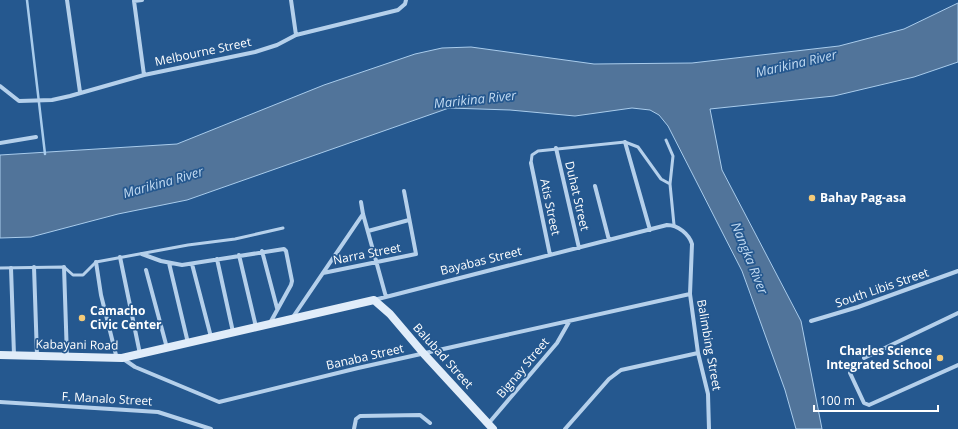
<svg xmlns="http://www.w3.org/2000/svg" width="958" height="429" viewBox="0 0 958 429" font-family="'Open Sans',sans-serif">
	<rect width="100%" height="100%" fill="#25588f"/>
	<!-- water -->
	<path fill="#51749a" stroke="#a9ccec" d="M958 3V62L914 77 834 96 710 109 722 170 801 321 822 429H796L785 390 742 271 668 126 659 115 650 110 632 108 575 116 510 110 449 108 187 200 118 214 31 237 0 238V155L177 144 324 85 415 54 442 48 471 47 594 64 692 63 839 46 904 29Z"/>
	<g fill="none" stroke-linecap="round" stroke-linejoin="round">
		<!-- stream -->
		<path stroke="#a9ccec" stroke-width="2.5" d="M27 0 45 154"/>
		<!-- lane -->
		<path stroke="#b5d0eb" stroke-width="3" d="M666 140 673 156 670 184 674 225
			M531 163 532 155 538 151 625 142 638 147 661 179 670 184
			M0 268 64 267 73 275H83L96 262 188 245 235 239 283 228"/>
		<!-- street -->
		<path stroke="#b5d0eb" stroke-width="4" d="M67 0 80 92
			M142 0 134 1 144 75
			M291 0 296 35
			M0 86 19 101 52 100 70 96 144 75 255 52 277 45 296 35 398 10 405 4 406 0
			M625 142 650 230
			M0 143 36 137
			M556 148 579 248
			M531 163 550 255
			M595 186 609 240
			M361 202 363 214 386 297
			M368 231 409 220
			M262 251 277 308
			M142 254 161 261 182 265 284 249 286 251 292 281 291 285 270 323
			M239 255 256 327
			M120 257 140 354
			M217 259 233 332
			M96 262 101 295 117 359
			M169 263 188 343
			M192 264 211 337
			M34 267 37 356
			M64 267 67 357
			M11 268 14 355
			M146 270 167 348
			M323 273 416 254 404 191
			M374 300 667 225C678 225 689 234 692 244L690 294 698 353 708 394 709 429
			M293 317 363 214
			M811 321 858 307 958 271
			M122 358 135 367 219 402 358 368 690 294
			M864 358 958 313
			M850 373 864 403 869 405 958 365
			M0 402 158 412 211 429
			M488 424 557 343 569 322
			M354 429 356 419 360 416 420 415 430 423
			M565 429 609 379 621 370 698 353"/>
		<!-- secondary -->
		<path stroke="#e0ecf9" stroke-width="8" d="M0 355 122 358 374 300 390 314 424 354 493 429"/>
	</g>
	<!-- markers -->
	<g fill="#f5cb79" stroke="#25588f" stroke-width="1.5">
		<circle cx="812" cy="198" r="4"/>
		<circle cx="82" cy="318" r="4"/>
		<circle cx="940" cy="358" r="4"/>
	</g>
	<g text-anchor="middle" stroke-width="3.5" stroke-linejoin="round" paint-order="stroke">
		<!-- street labels -->
		<g font-size="12" fill="#fff" stroke="#25588f">
			<text transform="translate(203 52) rotate(-12)" y="4">Melbourne Street</text>
			<text transform="translate(577 196) rotate(77)" y="4">Duhat Street</text>
			<text transform="translate(550 207) rotate(78)" y="4">Atis Street</text>
			<text transform="translate(367 254) rotate(-11)" y="4">Narra Street</text>
			<text transform="translate(481 261) rotate(-14)" y="4">Bayabas Street</text>
			<text transform="translate(882 288) rotate(-19)" y="4">South Libis Street</text>
			<text transform="translate(77 345) rotate(1)" y="4">Kabayani Road</text>
			<text transform="translate(709 345) rotate(80)" y="4">Balimbing Street</text>
			<text transform="translate(443 356) rotate(48)" y="4">Balubad Street</text>
			<text transform="translate(365 357) rotate(-13)" y="4">Banaba Street</text>
			<text transform="translate(523 368) rotate(-50)" y="4">Bignay Street</text>
			<text transform="translate(107 399) rotate(3)" y="4">F. Manalo Street</text>
		</g>
		<!-- poi labels -->
		<g font-size="12" font-weight="bold" fill="#fff" stroke="#25588f" text-anchor="start">
			<text x="820" y="202">Bahay Pag-asa</text>
			<text x="90" y="315">Camacho<tspan x="90" dy="14">Civic Center</tspan></text>
			<text x="932" y="355" text-anchor="end">Charles Science<tspan x="932" dy="14">Integrated School</tspan></text>
		</g>
		<!-- water labels -->
		<g font-size="13" font-style="italic" fill="#c1daf2" stroke="#25588f">
			<text transform="translate(796 63) rotate(-13)" y="5">Marikina River</text>
			<text transform="translate(475 99) rotate(-6)" y="5">Marikina River</text>
			<text transform="translate(163 182) rotate(-16)" y="5">Marikina River</text>
			<text transform="translate(750 258) rotate(68)" y="5">Nangka River</text>
		</g>
	</g>
	<!-- scale -->
	<path d="M814 405v6h124v-6" fill="none" stroke="#ffffff" stroke-width="2"/>
	<text x="820" y="405" font-size="12" fill="#ffffff" stroke="#25588f" stroke-width="3" paint-order="stroke">100 m</text>
</svg>
